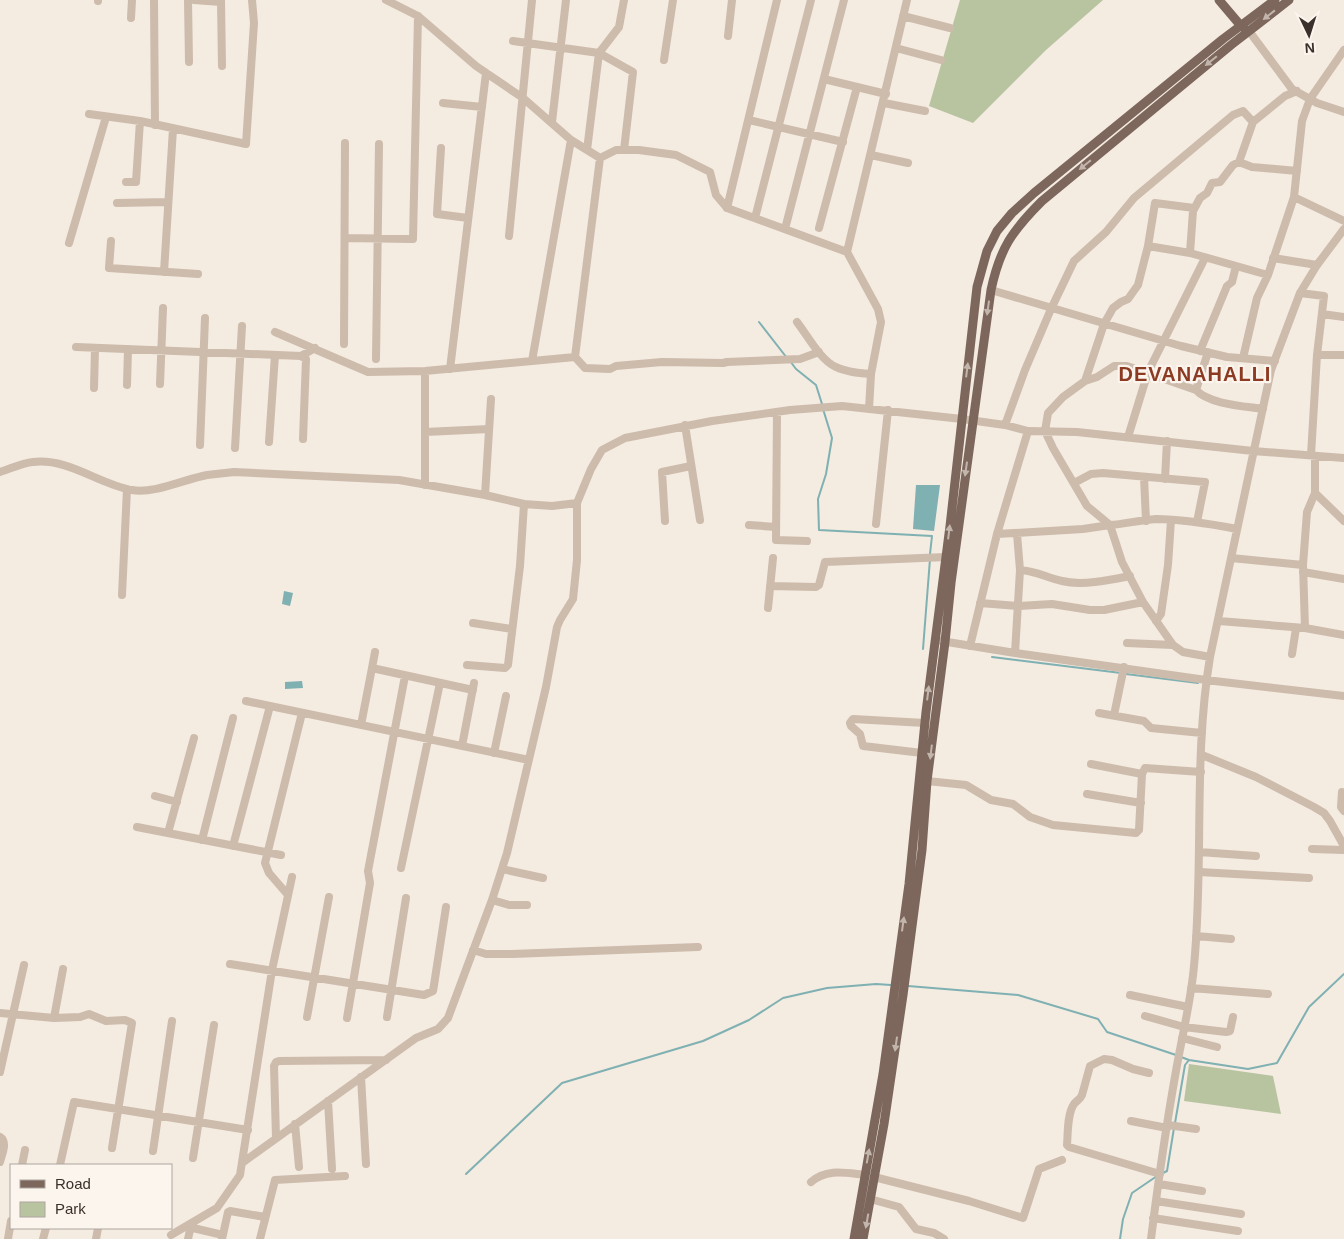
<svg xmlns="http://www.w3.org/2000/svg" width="1344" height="1239" viewBox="0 0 1344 1239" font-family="Helvetica,sans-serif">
	<rect width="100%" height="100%" fill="#f4ebe1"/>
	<!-- green -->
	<path fill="#b8c4a0" d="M960 0H1103L1046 50 973 123 929 106Z
		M1189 1064 1273 1076 1281 1114 1184 1101Z"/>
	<!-- water -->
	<path fill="#7fb0b2" d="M916 485H940L934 531 913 529Z
		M284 591 293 593 290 606 282 604Z
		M302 681 303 688 285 689V682Z"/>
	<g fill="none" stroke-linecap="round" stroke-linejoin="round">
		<!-- stream -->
		<path stroke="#7fb0b2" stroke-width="2" d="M759 322 787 358
			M790 361 796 369 816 385 822 404
			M823 409 832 438 826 474 818 499 819 530 932 536 930 554
			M923 649 930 559
			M992 657 1121 673
			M1126 674 1198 683
			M908 986 1018 995 1098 1019 1107 1032 1176 1055
			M1181 1057 1189 1060
			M1175 1123 1185 1065 1189 1060 1248 1069 1277 1063 1309 1007 1344 974
			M1163 1173 1167 1171 1174 1128
			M466 1174 562 1083 703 1041 749 1020 783 998 827 988 876 984 891 985
			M1120 1239 1123 1219 1132 1193 1157 1176"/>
		<!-- minor -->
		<path stroke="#cdbbac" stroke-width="8" d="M154 0 155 125
			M188 0 189 62
			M194 0 221 2
			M221 0 222 66
			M386 0 418 16 476 66 523 98 571 140 600 158 616 150H639L676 155 710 172 716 195 727 208 847 252 878 309 881 322 871 374 869 409
			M98 1V0
			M903 16 950 28
			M131 18 132 0
			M1249 31 1292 89 1317 103 1344 112
			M728 36 732 0
			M513 41 599 53 633 72 624 150
			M896 48 941 60
			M1344 50 1310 99 1302 121 1294 197 1344 221
			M664 60 673 0
			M824 79 886 94
			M1297 91 1285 96 1253 122 1239 162 1252 167 1297 171
			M443 103 482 107
			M884 103 925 111
			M89 114 140 121 246 144 254 23 252 0
			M749 120 843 142
			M552 122 566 0
			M441 148 437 214 468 218
			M587 150 599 53 619 27 624 0
			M871 155 908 163
			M126 182H136L140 121
			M117 203 168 202
			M727 208 777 0
			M755 218 811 0
			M819 228 857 87
			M785 229 844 0
			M509 236 532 0
			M345 238 413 239 418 16
			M111 241 109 268 198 274
			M69 243 106 117
			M1148 246 1190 253 1268 275 1294 197
			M847 252 907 0
			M1190 253 1193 211 1200 198 1207 193 1212 183 1220 182 1233 165 1239 162
			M1273 258 1317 265
			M164 272 173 129
			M991 290 1181 346 1227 357 1275 361
			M1300 293 1324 296 1317 355 1311 455
			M1322 314 1344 317
			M797 322C807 335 821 361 836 367 846 372 859 373 871 374
			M275 332 368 372 425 371 575 357 585 368 610 369 616 366 662 362 723 363 727 362 800 359 819 352
			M344 344 345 143
			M76 347 301 356 315 348
			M1200 351 1227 286 1232 282 1236 266
			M1317 355H1344
			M301 356 306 359 303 439
			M575 357 600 158
			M1243 358 1257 298 1268 275
			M376 359 379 144
			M532 361 571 140
			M450 369 486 73
			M1085 381 1104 324 1113 308 1121 302 1128 299 1138 285 1148 246 1155 203 1194 208
			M160 384 163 308
			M127 385 128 349
			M94 388 95 348
			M1196 390 1208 352
			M777 412 776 540 807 541
			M685 425 700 520
			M1005 425 1025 370 1051 309 1074 261 1106 232 1134 198 1233 115 1243 111 1253 122
			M425 432 489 429
			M1128 437 1148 372 1205 258
			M269 442 275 355
			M200 445 205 318
			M235 448 242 326
			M1315 456V493L1344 521
			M0 472C10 469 22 463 33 462 69 458 98 484 132 490 154 494 185 479 207 475 216 474 225 473 234 472L399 480 485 495 524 504 552 506 577 503 591 469 602 450 625 438 712 421 790 410 842 406 962 419 1005 425 1028 431 1077 432 1253 451 1344 458
			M1144 477 1146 521
			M1165 479 1167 441
			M1074 483 1091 474 1103 473 1205 482 1197 522
			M425 485V371
			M485 495 491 399
			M665 521 662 472 691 466
			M876 524 888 410
			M749 525 776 527
			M1237 529C1211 524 1183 519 1156 519 1140 520 1125 524 1110 525L1087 506 1053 448 1045 431 1048 413 1063 397 1085 381 1097 377 1114 366H1127L1196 390C1209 404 1243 406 1263 409
			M997 534 1083 529 1110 525 1122 562 1143 602 1173 645 1183 652 1210 657
			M1231 558 1303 565
			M1020 570C1037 571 1047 578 1062 581 1082 586 1110 580 1130 576
			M1303 572 1344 579
			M770 586 816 587 819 585 825 562 946 557
			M122 595 127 489
			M980 603 1019 606 1052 604 1090 610H1104L1143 602
			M768 608 773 558
			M1156 621 1161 614 1168 565 1171 520
			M1219 621 1305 628 1344 635
			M473 623 512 629
			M1305 628 1303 565 1307 512 1315 493
			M935 640 1015 653 1206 680 1344 696
			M1127 643 1173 645
			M970 646 997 534 1028 431
			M375 652 372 668 473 690
			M1015 653 1020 570 1017 534
			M1292 654 1296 628
			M467 665 505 668 508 665 520 566 524 504
			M246 701 529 760
			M1099 713 1144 721 1151 728 1202 733
			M1114 715 1124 667
			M361 725 372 668
			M462 746 474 683
			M494 753 506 696
			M922 753 863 746 860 734 851 726 850 723 853 719 925 723
			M1202 755 1256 777 1314 807 1324 813 1330 821 1344 846
			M1091 764 1142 774 1145 768 1201 772
			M927 781 966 785 991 800 1013 804 1030 817 1053 825 1136 833 1139 830 1142 774
			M1342 792 1341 807 1344 811
			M1087 794 1141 803
			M155 796 177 802
			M137 827 281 855
			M168 833 194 738
			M202 840 233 718
			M233 846 270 706
			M1312 849 1344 850
			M1199 852 1256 856
			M401 868 440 683
			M502 869 543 878
			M1199 872 1309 878
			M288 895 269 873 265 863 302 713
			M492 900 509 905H527
			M1196 936 1231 939
			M473 950 486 954H512L698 947
			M230 964 424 995 433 991 434 985 446 907
			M1191 988 1268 994
			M1130 995 1188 1007
			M0 1013 54 1018 80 1017 89 1014 106 1021 125 1020 132 1023 112 1148
			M1145 1016 1184 1027 1226 1032 1230 1031 1233 1017
			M307 1017 329 897
			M387 1017 406 898
			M54 1018 63 969
			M347 1018 370 883 368 871 405 676
			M1182 1038 1217 1047
			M0 1072 24 965
			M1149 1073 1133 1069 1112 1060 1104 1059 1090 1066 1082 1095C1080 1100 1077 1100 1074 1104 1067 1114 1068 1134 1067 1145L1069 1147 1160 1174
			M361 1077 366 1164
			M328 1101 332 1169
			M1131 1121 1167 1128
			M295 1124 299 1167
			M1168 1125 1196 1129
			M0 1137C8 1142 2 1154 0 1162
			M276 1138 274 1066 276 1062 279 1061 386 1060
			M153 1151 172 1021
			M193 1158 214 1025
			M242 1163 416 1038 438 1029 448 1018 492 900 507 853 546 687 557 627 560 620 573 599 577 560V503
			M22 1165 25 1150
			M60 1165 74 1102 248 1130
			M874 1177 969 1201 1023 1218 1039 1169 1062 1160
			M811 1182C827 1168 846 1173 865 1175
			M1159 1184 1202 1191
			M870 1199 899 1207 916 1229 934 1233 944 1239
			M1156 1201 1241 1214
			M1153 1218 1238 1231
			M171 1235 217 1208 240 1175 272 970 292 877
			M8 1239 11 1221
			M43 1239 46 1228
			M96 1239 98 1228
			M188 1239 190 1230 193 1228 223 1235
			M222 1239 228 1212 230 1211 265 1217
			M260 1239 275 1180 345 1176
			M1151 1239C1158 1183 1166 1126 1176 1071 1182 1036 1191 1001 1194 966 1204 864 1193 759 1210 657L1271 370 1300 293 1317 265 1344 229"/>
		<!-- major -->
		<path stroke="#7d675c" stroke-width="9" d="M1219 0 1241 26 1244 28
			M854 1239 883 1074 909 884 926 712 950 526 977 287 987 251 997 231 1012 213 1034 193 1223 39 1275 0
			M863 1239 884 1124 903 995 922 850 927 781 945 642 951 583 991 290C1000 248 1012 231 1042 201L1231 45 1289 0"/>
	</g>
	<!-- one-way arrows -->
	<defs><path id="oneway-solid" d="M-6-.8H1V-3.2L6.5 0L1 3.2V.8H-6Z" transform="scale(1.25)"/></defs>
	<g fill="#c2b5ac">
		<use href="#oneway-solid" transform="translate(1269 15) rotate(142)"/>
		<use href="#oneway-solid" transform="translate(1211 61) rotate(141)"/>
		<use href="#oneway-solid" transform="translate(1085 165) rotate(141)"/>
		<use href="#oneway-solid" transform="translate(988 308) rotate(98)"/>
		<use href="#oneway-solid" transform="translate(967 370) rotate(-83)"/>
		<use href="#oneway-solid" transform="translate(966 469) rotate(98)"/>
		<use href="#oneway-solid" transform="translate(949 532) rotate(-83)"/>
		<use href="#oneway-solid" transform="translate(928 693) rotate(-83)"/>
		<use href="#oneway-solid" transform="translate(931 752) rotate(97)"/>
		<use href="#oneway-solid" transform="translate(903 924) rotate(-82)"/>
		<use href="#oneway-solid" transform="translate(896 1044) rotate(98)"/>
		<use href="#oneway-solid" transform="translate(868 1156) rotate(-80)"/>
		<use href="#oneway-solid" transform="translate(867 1221) rotate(100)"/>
	</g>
	<g text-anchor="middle" stroke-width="4.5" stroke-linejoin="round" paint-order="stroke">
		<!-- district labels -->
		<g font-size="20" font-weight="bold" letter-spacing="1" fill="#8c3b22" stroke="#fbf5ee">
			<text x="1195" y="381">DEVANAHALLI</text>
		</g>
	</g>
	<!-- legend -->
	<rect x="10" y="1164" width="162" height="65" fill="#fbf5ee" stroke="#aea6a0"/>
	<rect x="20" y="1180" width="25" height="8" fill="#7d675c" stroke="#aea6a0"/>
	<text x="55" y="1189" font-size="15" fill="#3b302b">Road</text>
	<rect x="20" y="1202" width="25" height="15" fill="#b8c4a0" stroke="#aea6a0"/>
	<text x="55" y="1214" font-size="15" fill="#3b302b">Park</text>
	<!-- north arrow -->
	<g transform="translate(1309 35) rotate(176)" stroke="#fbf5ee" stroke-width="4" paint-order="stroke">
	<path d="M0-4L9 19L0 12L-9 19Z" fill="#3b302b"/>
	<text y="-8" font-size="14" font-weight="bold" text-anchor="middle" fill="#3b302b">N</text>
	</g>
</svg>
